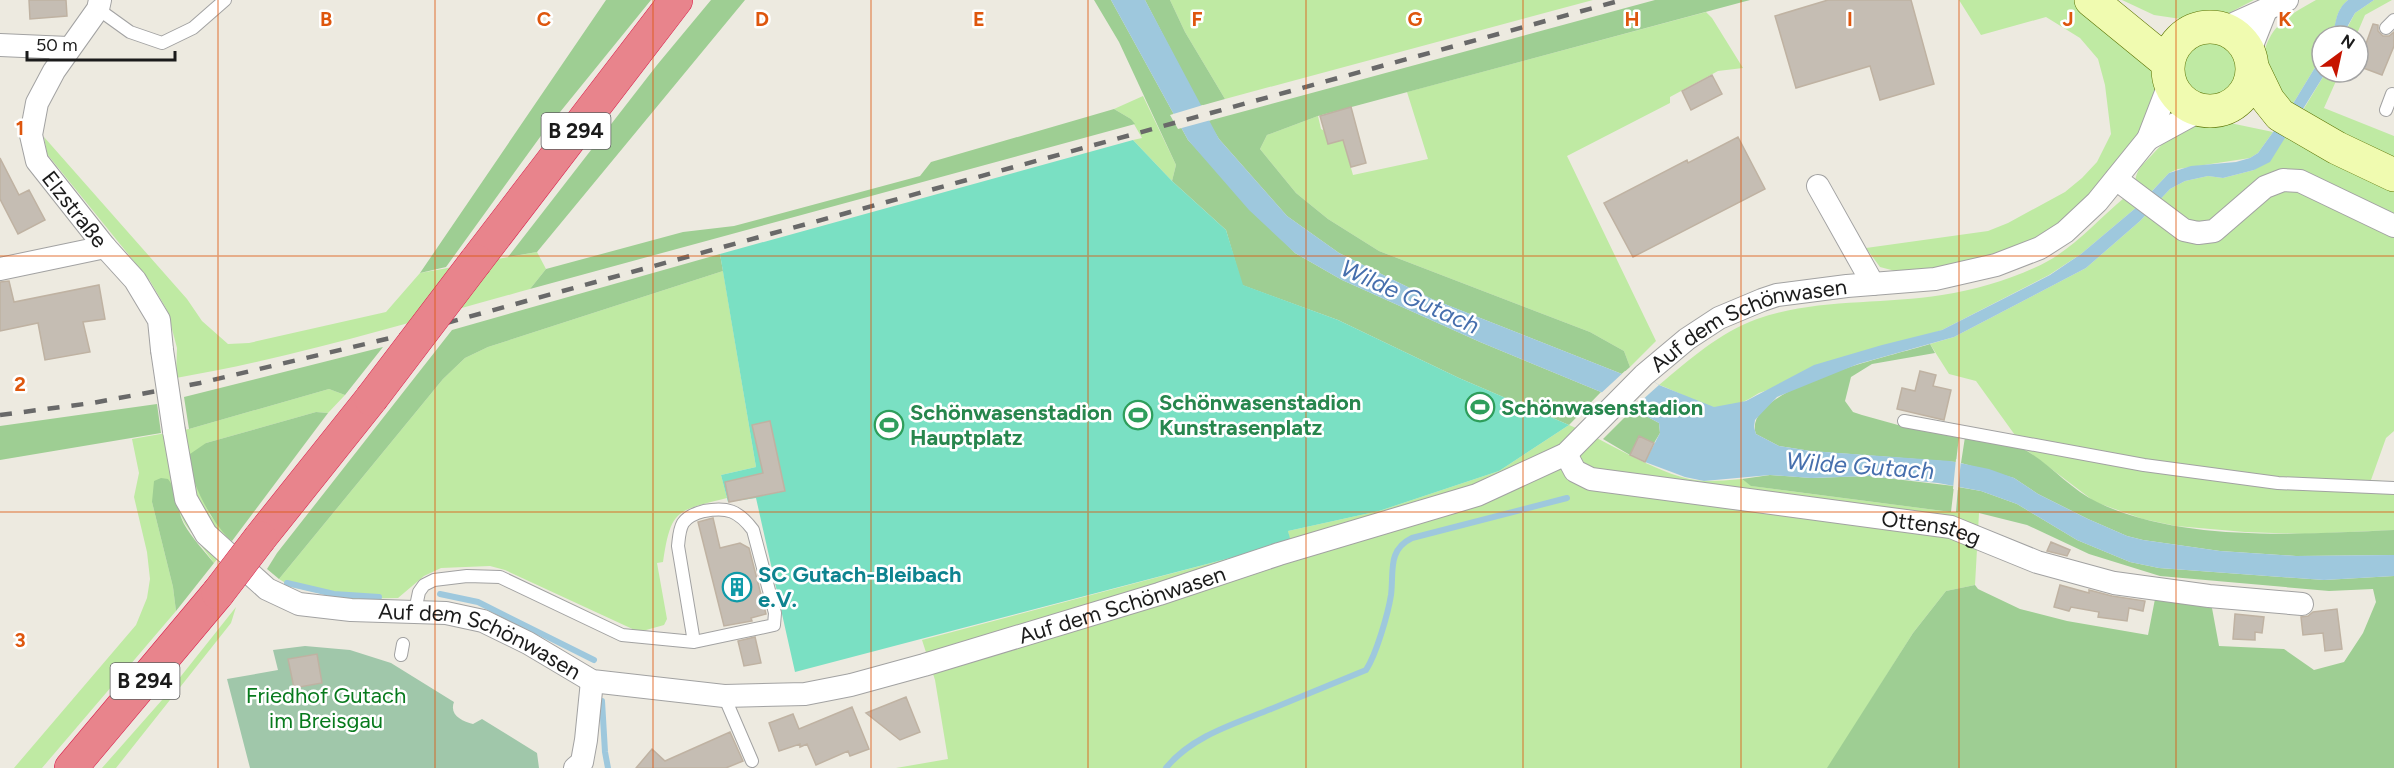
<svg xmlns="http://www.w3.org/2000/svg" width="2394" height="768" viewBox="0 0 2394 768" font-family="Figtree,sans-serif">
	<rect width="100%" height="100%" fill="#edeae0"/>
	<!-- grass -->
	<path fill="#bfeaa3" d="M1170 0H1593L1225 99 1185 32Z
		M1959 0H2075L2147 64 2153 74 2156 90 2134 143 2093 195 2057 225 2018 247 1960 264 1899 272 1880 267 1866 248 1988 231 2008 223 2065 192 2082 178 2097 162 2111 134 2105 85 2098 59 2080 38 2046 17 1981 35Z
		M2122 0H2254L2223 16 2181 19 2154 15Z
		M2316 0H2348C2334 13 2338 20 2332 36H2322V56L2291 107 2262 63C2267 27 2287 16 2316 0Z
		M2374 0H2392L2365 15 2356 36H2343L2355 13Z
		M1706 12 1712 18 1743 68 1718 71 1670 97V103L1567 156 1656 341 1630 367 1624 351 1590 332 1379 251 1328 219 1296 193 1260 149 1267 135 1318 116 1321 129 1343 140 1353 175 1428 159 1407 92Z
		M2179 71a32 32 0 1 1 64 0a32 32 0 1 1-64 0Z
		M2326 72H2340L2324 108 2394 136V431L2386 438 2371 480 2394 482V530L2305 534 2245 532 2176 526 2143 519 2095 502 2025 449 1976 381 1949 374 1930 344 1954 337 2086 268 2140 221 2170 189 2185 181 2208 176 2223 178 2254 170 2300 115Z
		M1143 96 1176 165 1172 181 1133 140 1142 138 1131 119 1114 109Z
		M2230 123 2273 132 2258 153 2250 158 2178 169 2169 173 2149 194 2135 183C2136 170 2142 165 2151 156 2180 125 2187 124 2230 123Z
		M44 137 187 299 202 321 228 344 249 343 386 312 420 273 537 252 546 269 530 289C415 321 293 358 176 378L177 348 167 310 150 281 47 154Z
		M2124 198 2138 206 2081 254 2049 275 1942 330 1759 393C1747 401 1728 410 1713 407 1698 404 1675 390 1659 385 1690 359 1719 333 1757 319 1816 298 1881 305 1942 295 1974 290 2005 281 2034 268 2070 253 2095 222 2124 198Z
		M723 271 756 467 721 475 727 498C677 511 671 508 663 562L657 563 667 619 664 625 639 632 505 570 490 566 441 568 424 576 398 598 346 599 292 587 279 579 443 379 465 358 488 347Z
		M329 389 345 395 328 413 316 412 206 443 193 476 210 515 232 541 214 563 185 524 177 508 152 502 173 587 176 611 42 768H14L136 625 147 598 150 579 147 552 134 497 139 473 132 439 189 429Z
		M1569 425C1609 441 1662 479 1705 481 1717 481 1730 480 1742 479L1752 486 1951 512 1979 513 1975 585 1946 591 1913 633 1828 768H896L948 759 935 680 922 640 1290 542 1288 531 1379 511 1499 471Z
		M236 607 231 623 116 768H102L162 700Z"/>
	<!-- forest -->
	<path fill="#9ece93" d="M606 0H651L543 133 446 267 420 273Z
		M711 0H745L537 252 508 257 657 65Z
		M1094 0H1111L1188 140 1295 253 1342 280 1480 342 1601 392 1569 425 1459 378 1338 320 1242 285 1226 230 1172 181 1176 165 1119 42Z
		M1145 0H1170L1185 32 1225 99 1200 106Z
		M1655 0H1750L1318 116 1267 135 1260 149 1296 193 1328 219 1379 251 1590 332 1624 351 1630 367 1622 374 1432 299 1339 253 1287 216 1219 139 1208 121Z
		M1114 109 1131 119 1135 124 530 289 546 269 683 232 734 226 920 176 931 162Z
		M720 254 723 271 488 347 465 358 443 379 279 579 267 569 277 553 452 330Z
		M1930 344 1935 353 1872 364 1851 377 1845 401 1853 412 1862 415 1898 425 1959 437 1956 462 1811 451 1779 446 1756 434C1739 388 1900 354 1930 344Z
		M383 347 345 395 329 389 189 429 184 397Z
		M157 404 161 433 0 460V426Z
		M1633 409 1659 423 1660 433 1654 443 1639 436 1630 455 1603 439Z
		M316 412 328 413 232 541C214 527 186 477 190 454L206 443Z
		M1965 437C1980 440 2015 444 2027 451 2051 465 2071 490 2097 502 2182 543 2302 534 2394 530V555L2296 556 2220 551 2143 540 2127 536 2088 519 2038 494 2014 478 1961 463Z
		M1770 475 1812 478 1869 476 1954 486 1951 512 1751 486 1742 479Z
		M161 478 168 479C177 490 177 511 184 524 192 538 204 551 214 563L176 611 173 587 152 502 154 481Z
		M1958 487 1981 491 2017 504 2077 540 2130 562 2159 568 2324 580 2394 576V768H1827L1913 633 1946 591 1975 585 1978 589 2020 609 2067 621 2148 635 2155 599 2212 608 2219 646 2284 649 2314 670 2344 662 2363 633 2376 602 2373 589 2329 591 2160 576 2089 554 2027 525 1979 513 1956 512Z"/>
	<!-- cemetery -->
	<path fill="#a0c7aa" d="M305 646 350 650 391 663 454 702C449 715 462 721 473 724L482 719 537 753 539 768H250L227 679 278 670 273 650Z"/>
	<!-- pitch -->
	<path fill="#7ae0c3" d="M1133 140 1172 181 1226 230 1243 285 1338 320 1459 378 1569 425 1499 471 1379 511 1288 531 1291 542 795 672 756 498 728 502 721 475 756 467 720 254Z"/>
	<!-- water -->
	<path fill="#9ec8dd" d="M1111 0H1145L1219 139 1287 216 1339 253 1432 299 1622 374 1644 375 1659 385 1714 407 1746 401 1814 365 1882 345 1942 330 2050 275 2081 254 2138 206 2169 173 2191 166 2236 162 2250 158 2258 153 2291 107 2322 56V72H2326L2270 162 2254 170 2223 178 2208 176 2185 181 2170 189 2140 221 2086 268 1954 337 1858 364 1777 397 1755 420 1754 427 1756 434 1779 446 1811 451 1950 461 1989 469 2014 478 2038 494 2088 519 2127 536 2143 540 2220 551 2296 556 2394 555V576L2324 580 2159 568 2130 562 2077 540 2017 504 1981 491 1938 483 1869 476 1811 478 1770 475 1704 481 1685 477 1645 462 1660 433 1659 423 1601 392 1480 342 1342 280 1295 253 1249 210 1188 140Z
		M2348 0H2374L2355 13 2342 36H2332C2337 21 2335 11 2348 0Z"/>
	<!-- pier -->
	<path fill="#edeae0" d="M1203 105 1211 120 1178 129 1170 115Z
		M1625 371 1639 372 1659 385 1630 411 1599 395Z
		M1956 459 1961 460 1958 490 1953 489Z"/>
	<g fill="none" stroke-linecap="round" stroke-linejoin="round">
		<!-- stream -->
		<path stroke="#9ec8dd" stroke-width="6" d="M287 583 334 594 379 597
			M440 594 478 602 594 660
			M602 701 605 752 608 768
			M1166 768C1192 736 1234 724 1271 709 1302 696 1334 683 1366 670 1376 655 1388 614 1391 595 1394 572 1387 550 1412 538L1567 498"/>
	</g>
	<!-- building -->
	<path fill="#c5bdb3" stroke="#bfb2a2" stroke-width="1.5" d="M29 0H66L67 16 30 19Z
		M1828 0H1911L1934 84 1880 100 1870 66 1796 88 1775 16Z
		M2373 24 2378 25V31L2383 36H2389L2394 32V46L2382 75 2358 66Z
		M1712 75 1722 94 1691 110 1682 91Z
		M1351 107 1366 163 1351 167 1343 140 1328 144 1320 116Z
		M1738 137 1765 189 1633 257 1604 203 1687 160 1688 163Z
		M0 158 19 195 29 190 45 220 18 234 0 199Z
		M9 281 14 302 99 285 105 319 83 322 90 352 45 360 38 323 0 331V282Z
		M1920 371 1936 375 1933 386 1951 390 1944 420 1897 409 1902 388 1915 391Z
		M770 421 785 491 729 502 725 482 763 473 752 425Z
		M1639 436 1654 443 1645 462 1630 455Z
		M713 518 720 548 740 543 749 548 766 614 751 618 752 621 724 626 698 522Z
		M2051 542 2070 550 2067 556 2047 551Z
		M2060 585 2089 593V590L2112 596 2145 601 2143 611 2129 608 2127 621 2098 617 2099 612 2071 607 2069 611 2054 607Z
		M2337 609 2342 649 2325 651 2323 633 2303 635 2301 617 2308 616 2313 612Z
		M2235 614 2264 617 2262 633 2255 632V640L2233 639Z
		M755 637 761 663 744 666 738 641Z
		M317 654 322 683 294 688 288 659Z
		M906 697 920 732 900 740 866 713Z
		M852 707 869 749 850 756 848 751 816 765 807 744 800 747V744L779 751 769 723 793 714 799 729Z
		M730 732 743 761 726 768H636L652 749 665 761Z"/>
	<g fill="none" stroke-linecap="round" stroke-linejoin="round">
		<!-- lane casing -->
		<g stroke="#a2a2a2" stroke-width="14">
			<path id="lane" d="M98 9 130 32 162 43 193 28 225 0
				M2386 28 2394 20
				M2386 110 2392 94
				M1904 421 2144 465 2278 483 2394 488
				M415 611 419 592 424 585 434 580 467 576 500 577 622 635 694 642 774 625 775 613 753 530C738 510 727 507 704 511 696 513 688 516 683 523 679 530 679 538 678 546L694 642
				M401 655 403 644
				M724 696 752 761"/>
		</g>
		<!-- street casing -->
		<g stroke="#a2a2a2" stroke-width="24">
			<g id="street">
				<path id="s1" d="M100 0 98 9 54 71 37 103 31 135 37 161 105 247 135 280 159 320 162 350"/>
				<path d="M2222 29 2287 0"/>
				<path d="M0 45 68 48"/>
				<path d="M2249 53 2266 10"/>
				<path d="M2148 139 2201 110"/>
				<path d="M2116 179 2184 230 2198 233 2214 231 2265 187 2283 180 2300 181 2394 226"/>
				<path d="M1818 186 1873 284"/>
				<path d="M0 269 105 247"/>
				<path id="s2" d="M174 431 186 499 206 534 267 589 299 604 351 610 446 613 483 621 528 643 592 681 724 696 805 694 851 685 924 665 1159 594 1279 554 1477 495 1566 454 1644 375 1687 339 1719 318 1762 300 1777 295 1847 286 1935 279 1996 265 2040 248 2065 232 2097 202 2148 139 2170 82"/>
				<path id="s3" d="M1566 454 1575 471 1591 479 1951 527 2037 562 2114 583 2209 596 2302 604"/>
				<path d="M575 768 582 762 586 740 592 681"/>
			</g>
		</g>
		<!-- secondary casing -->
		<g stroke="#5b7301" stroke-width="34">
			<path id="secondary" d="M2091 0 2168 63
				M2168 69a42 42 0 1 1 84 0a42 42 0 1 1-84 0Z
				M2252 67 2268 100 2280 115 2337 148 2394 175"/>
		</g>
		<!-- highway casing -->
		<g stroke="#da1e4c" stroke-width="34">
			<path id="highway" d="M476 261 676 0
				M260 538 371 399
				M71 768 218 593"/>
		</g>
		<!-- lane -->
		<use href="#lane" stroke="#fff" stroke-width="12"/>
		<!-- street -->
		<use href="#street" stroke="#fff" stroke-width="22"/>
		<!-- secondary -->
		<use href="#secondary" stroke="#f0fbb0" stroke-width="33"/>
		<!-- highway -->
		<use href="#highway" stroke="#e8848c" stroke-width="33"/>
		<!-- rail -->
		<path stroke="#696969" stroke-width="4.5" stroke-dasharray="12 12" stroke-linecap="butt" d="M0 415 92 403 200 383 399 336 1622 0"/>
		<!-- street-bridge casing -->
		<g stroke="#a2a2a2" stroke-width="24" stroke-linecap="butt">
			<path id="street-bridge" d="M162 350 174 431"/>
		</g>
		<!-- highway-bridge casing -->
		<g stroke="#da1e4c" stroke-width="34" stroke-linecap="butt">
			<path id="highway-bridge" d="M371 399 476 261
				M218 593 260 538"/>
		</g>
		<!-- street-bridge -->
		<use href="#street-bridge" stroke="#fff" stroke-width="22"/>
		<!-- highway-bridge -->
		<use href="#highway-bridge" stroke="#e8848c" stroke-width="33"/>
	</g>
	<!-- grid -->
	<path fill="none" stroke="#de560d" stroke-width="1.5" stroke-opacity="0.55" d="M218 0V768M435 0V768M653 0V768M871 0V768M1088 0V768M1306 0V768M1523 0V768M1741 0V768M1959 0V768M2176 0V768M0 256H2394M0 512H2394"/>
	<!-- icons -->
	<defs>
		<g id="stadium-ring" transform="scale(1.5)"><circle r="9.5" fill="#fff" stroke="#2e9e5b" stroke-width="1.5"/><path d="M0-5a6.5 5 0 1 0 0 10a6.5 5 0 1 0 0-10ZM-3.5-1.8h7v3.6h-7Z" fill="#2e9e5b"/></g>
		<g id="building-ring" transform="scale(1.5)"><circle r="9.5" fill="#fff" stroke="#0f9aa8" stroke-width="1.5"/><path d="M-4-6H4V6H1V3H-1V6H-4ZM-2.5-4.3h1.7v1.8h-1.7ZM.8-4.3h1.7v1.8H.8ZM-2.5-1h1.7V.8h-1.7ZM.8-1h1.7V.8H.8Z" fill="#0f9aa8"/></g>
	</defs>
	<g fill-rule="evenodd">
		<use href="#stadium-ring" x="1480" y="407"/>
		<use href="#stadium-ring" x="1138" y="415"/>
		<use href="#stadium-ring" x="889" y="425"/>
		<use href="#building-ring" x="737" y="587"/>
	</g>
	<g text-anchor="middle" stroke-width="5" stroke-linejoin="round" paint-order="stroke">
		<!-- shield labels -->
		<g fill="#fff" stroke="#5f5f5f" stroke-width="1.5">
			<rect x="541.5" y="113" width="69" height="36" rx="4.5"/>
			<rect x="110.5" y="663" width="69" height="36" rx="4.5"/>
		</g>
		<g font-size="21" font-weight="bold" fill="#1b1b1b">
			<text x="576" y="138">B 294</text>
			<text x="145" y="688">B 294</text>
		</g>
		<!-- street labels -->
		<g font-size="22" fill="#1b1b1b" stroke="#fff">
			<text dy="8" stroke="none"><textPath href="#s1" startOffset="242">Elzstraße</textPath></text>
			<text dy="8" stroke="none"><textPath href="#s2" startOffset="1780">Auf dem Schönwasen</textPath></text>
			<text dy="8" stroke="none"><textPath href="#s3" startOffset="381">Ottensteg</textPath></text>
			<text dy="8" stroke="none"><textPath href="#s2" startOffset="1080">Auf dem Schönwasen</textPath></text>
			<text dy="8" stroke="none"><textPath href="#s2" startOffset="414">Auf dem Schönwasen</textPath></text>
		</g>
		<!-- leisure labels -->
		<g font-size="22" font-weight="bold" fill="#27864d" stroke="#fff" text-anchor="start">
			<text x="1159" y="410">Schönwasenstadion<tspan x="1159" dy="25">Kunstrasenplatz</tspan></text>
			<text x="1501" y="415">Schönwasenstadion</text>
			<text x="910" y="420">Schönwasenstadion<tspan x="910" dy="25">Hauptplatz</tspan></text>
		</g>
		<!-- culture labels -->
		<g font-size="22" font-weight="bold" fill="#0d838f" stroke="#fff" text-anchor="start">
			<text x="758" y="582">SC Gutach-Bleibach<tspan x="758" dy="25">e.V.</tspan></text>
		</g>
		<!-- park labels -->
		<g font-size="22" fill="#087a1d" stroke="#fff">
			<text x="326" y="703">Friedhof Gutach<tspan x="326" dy="25">im Breisgau</tspan></text>
		</g>
		<!-- water labels -->
		<g font-size="24" font-style="italic" fill="#466fad" stroke="#fff">
			<text transform="translate(1410 297) rotate(24)" y="8">Wilde Gutach</text>
			<text transform="translate(1860 466) rotate(4)" y="8">Wilde Gutach</text>
		</g>
	</g>
	<g font-size="20" text-anchor="middle" font-weight="bold" fill="#de560d" stroke="#fff" stroke-width="5" stroke-linejoin="round" paint-order="stroke">
		<text x="326" y="26">B</text>
		<text x="544" y="26">C</text>
		<text x="762" y="26">D</text>
		<text x="979" y="26">E</text>
		<text x="1197" y="26">F</text>
		<text x="1415" y="26">G</text>
		<text x="1632" y="26">H</text>
		<text x="1850" y="26">I</text>
		<text x="2068" y="26">J</text>
		<text x="2285" y="26">K</text>
		<text x="20" y="135">1</text>
		<text x="20" y="391">2</text>
		<text x="20" y="647">3</text>
	</g>
	<!-- north arrow -->
	<g transform="translate(2340 54) rotate(33)"><circle r="28" fill="#ffffff" stroke="#a4a4a4" stroke-width="1.5"/>
	<path d="M0-4.5L10 22L0 15L-10 22Z" fill="#c61400"/>
	<text y="-9" font-size="16" font-weight="bold" text-anchor="middle" fill="#1b1b1b">N</text>
	</g>
	<!-- scale -->
	<path d="M27 51v9h148v-9" fill="none" stroke="#1b1b1b" stroke-width="3"/>
	<text x="36" y="51" font-size="18" fill="#1b1b1b" stroke="#ffffff" stroke-width="4.5" paint-order="stroke">50 m</text>
</svg>
